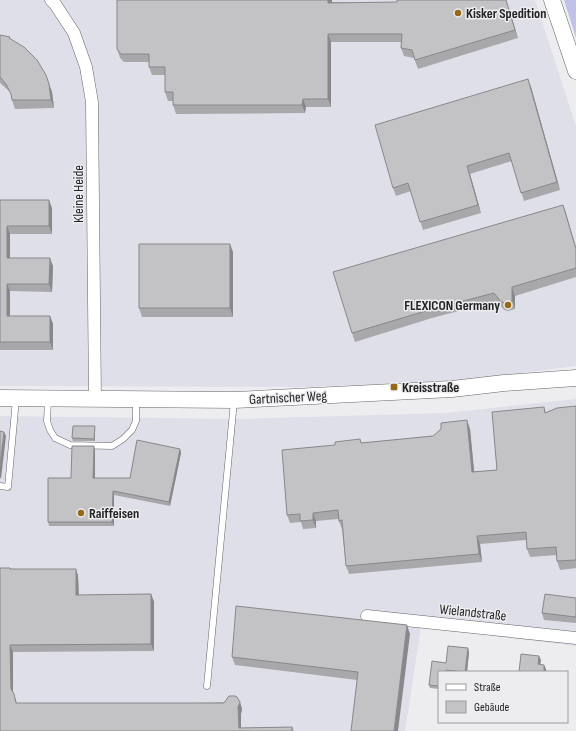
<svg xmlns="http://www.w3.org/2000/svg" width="576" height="731" viewBox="0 0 576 731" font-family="'Sofia Sans Condensed',sans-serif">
	<rect width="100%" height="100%" fill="#ededf0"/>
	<!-- built -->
	<path fill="#dedfe9" d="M0 0H535L576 126V366L459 381 305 387 0 386Z
		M576 399V646L421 627 405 731H0V416L241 419 446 413Z"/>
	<!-- green -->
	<path fill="#c2c2e8" d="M564 0H576V38Z"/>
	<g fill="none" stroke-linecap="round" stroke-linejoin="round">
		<!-- lane casing -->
		<g stroke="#656567" stroke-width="7">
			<path id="lane" d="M48 400 47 421 50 430 55 438 70 445 112 446 123 439 132 430 136 421V401
				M0 486 8 487 16 399
				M207 686 234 401"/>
		</g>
		<!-- street casing -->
		<g stroke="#656567" stroke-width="13">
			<path id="street" d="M51 0 55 4 74 33 86 67 92 102 95 399
				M367 616 576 638"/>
		</g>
		<!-- secondary casing -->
		<g stroke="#656567" stroke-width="17">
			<path id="secondary" d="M552 0 576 71
				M0 398 234 400 452 389 504 383 576 378"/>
		</g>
		<!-- lane -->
		<use href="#lane" stroke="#fff" stroke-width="6"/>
		<!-- street -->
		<use href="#street" stroke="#fff" stroke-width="12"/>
		<!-- secondary -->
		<use href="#secondary" stroke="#fff" stroke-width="16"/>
	</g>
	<!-- wall -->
	<path fill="#a8a8aa" d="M332 0V2H397L506 0 518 38 418 69 414 58 404 56 401 48 402 42H331V107H306L305 113 176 114 173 105V101H168L165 92V75H152L149 67V62H124L120 58 117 49Z
		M0 35 10 37V39L49 84 52 92 54 108 15 109 12 100V96L10 92 0 83Z
		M531 87 560 190 524 201 512 161 470 174 481 213 423 230 411 191 396 196 393 188Z
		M0 200 52 208V234H10V258L53 266 52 292 10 291V316H50L53 324V350H0Z
		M563 205 576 247V277L515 296V309L508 311 504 310 497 301 432 318 355 342 352 333Z
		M233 252V317H142L139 308Z
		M576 406V568L560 570 557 561V555L530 557 527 549 526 540 480 544 482 562 349 574 346 566 342 529 338 519 316 521V528L303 529 301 522 290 523 287 515 335 445 360 439 361 443 433 436 470 429 474 472 497 470 544 407 546 413Z
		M95 428V441H73L72 438Z
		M180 449 181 453 170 506 114 495V526H49L48 522 71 478 95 450V478H130Z
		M10 568 11 569H76L78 576 79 595 151 594 154 602V651L13 652V692L17 703H198L240 702 242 709 241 714V728L292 727 294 731H0Z
		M576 598V623L544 620 542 613Z
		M410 634 357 680 235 665 232 657Z
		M469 652 467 672H439V689L430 688 429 685 446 663Z"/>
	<!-- shaded-wall -->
	<path fill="#88888b" d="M328 0H332V11L328 3Z
		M506 0 518 38 515 30Z
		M328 34 331 42V107L328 99Z
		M528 79 531 87 560 190 557 182Z
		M49 84 52 92 54 108 51 100Z
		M303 99 306 107 305 113 302 105Z
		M467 166 470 174 481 213 478 205Z
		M49 200 52 208V234L49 226Z
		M563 205 566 213 576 249Z
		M7 226 10 234V266L7 258Z
		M230 244 233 252V317L230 308Z
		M50 258 53 266 52 292 49 284Z
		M7 284 10 291V324L7 316Z
		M512 287 515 296V309L512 301Z
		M50 316 53 324V350L50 342Z
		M467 420 470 429 475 480 472 472Z
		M95 426V441L94 439Z
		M4 432 6 436 1 479 0 477V466Z
		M94 446 95 450V482L93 478Z
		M180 449 181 453 170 506 169 502Z
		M113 491 114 495V526L112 522Z
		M313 513 316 521V528L313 520Z
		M477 536 480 544 482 562 479 554Z
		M76 569 78 576 79 602 76 595Z
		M151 594 154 602V651L151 644Z
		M407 625 410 634 398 731H394Z
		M10 645 13 652V696L11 689Z
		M468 648 469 652 467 672H465Z
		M539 656 541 660 540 668 538 664Z
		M544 665 546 669V672H544Z
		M240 702 242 709 241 714V731L239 728 238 707Z"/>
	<!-- building -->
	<path fill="#c3c3c6" stroke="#88888b" d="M117 0H328V3L397 2V0H506L515 30 415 60 412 50 401 48 402 34H328V99H303L302 105H173V92H165V67H149V54H121L117 49Z
		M0 35 10 37 9 38 24 47 37 60 46 75 49 84 51 100H12L11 94 6 84 0 77Z
		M528 79 557 182 521 193 509 153 467 166 478 205 420 222 408 183 393 188 375 125Z
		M0 200H49V226H7V258H50L49 284H7V316H50V342H0Z
		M563 205 576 249V268L512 287V301L505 303 501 302 494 293 429 310 352 333 333 272Z
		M139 244H230V308H139Z
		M576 406V560L557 561 556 547 527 549 526 532 477 536 479 554 346 566 342 520 339 521 338 510 313 513V520L300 521V514L287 515 282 450 335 445V442L360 439 361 443 433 436 441 429V423L467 420 472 472 497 470 492 412 544 407 545 413 557 408Z
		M73 426H95L94 439 72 438Z
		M0 431 4 432 0 466Z
		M137 440 180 449 169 502 113 491 112 522H48V478H71L72 446H94L93 478H130Z
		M0 568H10V569H76V595L151 594V644L10 645 11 689 14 694 16 703H224L229 696H235L237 697 240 702 238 707 239 728 292 727V731H0Z
		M545 594 576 598V617L542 613Z
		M236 606 407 625 394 731H351L358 672 232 657Z
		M448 646 468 648 465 672 446 670V672H439V686L429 685 432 661 446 663Z
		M521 654 539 656 538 664 544 665V672H519Z"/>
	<!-- markers -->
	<g fill="#966817" stroke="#ededf0" stroke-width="1.5">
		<circle cx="458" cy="13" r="4"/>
		<circle cx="508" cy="305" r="4"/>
		<rect x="390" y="383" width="8" height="8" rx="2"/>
		<circle cx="81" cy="513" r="4"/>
	</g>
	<g text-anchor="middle" stroke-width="3" stroke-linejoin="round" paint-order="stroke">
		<!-- poi labels -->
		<g font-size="14" font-weight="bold" fill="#232324" stroke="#ededf0" text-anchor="start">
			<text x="466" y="18">Kisker Spedition</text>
			<text x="500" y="310" text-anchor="end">FLEXICON Germany</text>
			<text x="402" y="392">Kreisstraße</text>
			<text x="89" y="518">Raiffeisen</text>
		</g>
		<!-- street labels -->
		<g font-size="14" fill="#232324" stroke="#ededf0">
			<text transform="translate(78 194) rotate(-90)" y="5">Kleine Heide</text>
			<text transform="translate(288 397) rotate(-3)" y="5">Gartnischer Weg</text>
			<text transform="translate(473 612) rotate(6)" y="5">Wielandstraße</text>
		</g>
	</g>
	<!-- legend -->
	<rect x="438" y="671" width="130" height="52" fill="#ededf0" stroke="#9c9c9e"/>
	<rect x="446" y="684" width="20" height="6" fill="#ffffff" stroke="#9c9c9e"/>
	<text x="474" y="691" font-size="12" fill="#232324">Straße</text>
	<rect x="446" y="701" width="20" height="12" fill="#c3c3c6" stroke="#9c9c9e"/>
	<text x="474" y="711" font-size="12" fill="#232324">Gebäude</text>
</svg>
